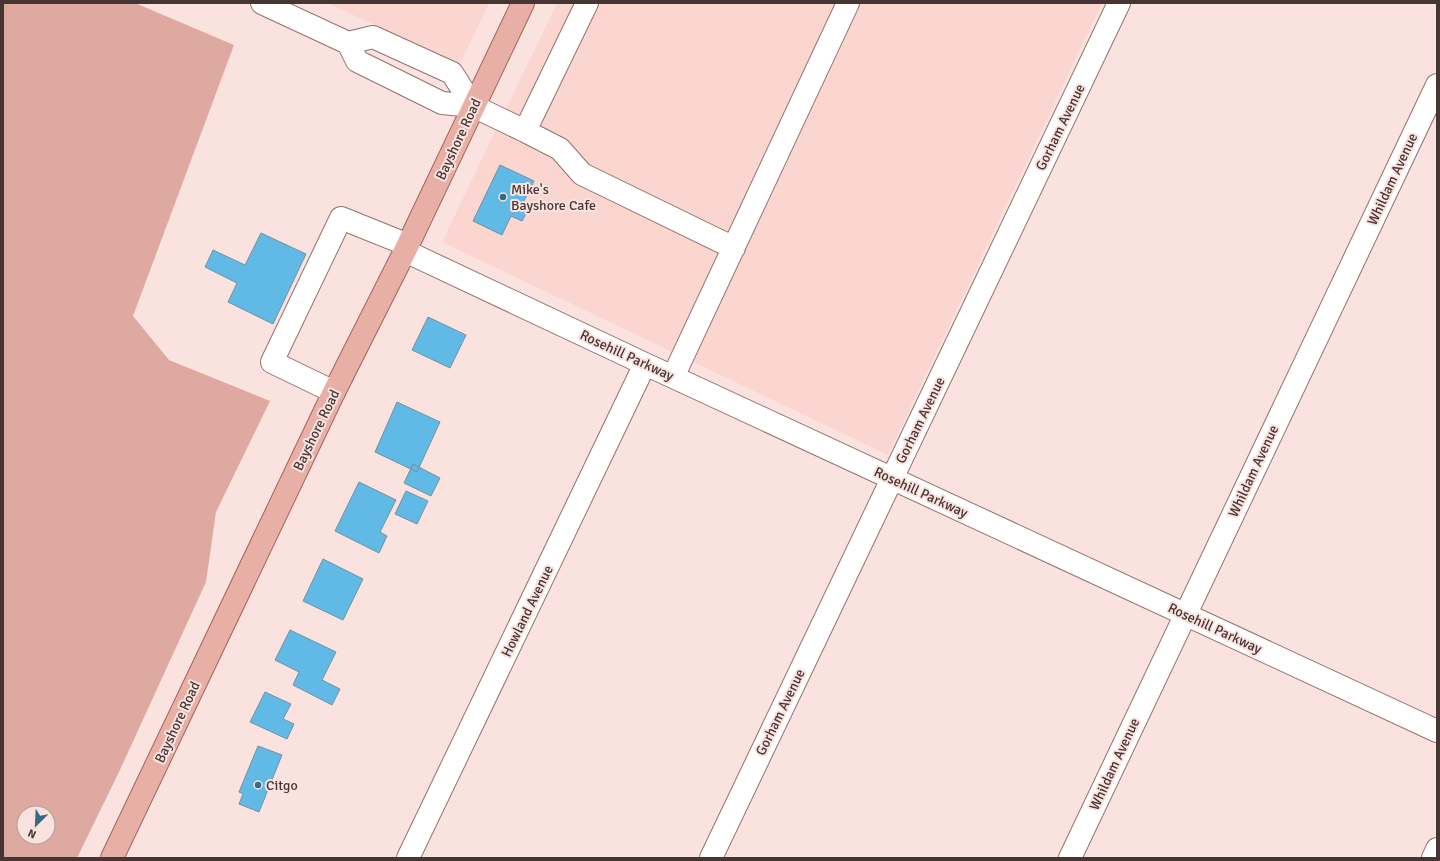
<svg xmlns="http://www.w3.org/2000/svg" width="1440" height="861" viewBox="0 0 1440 861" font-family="Signika,sans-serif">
	<rect width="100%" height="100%" fill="#fae3df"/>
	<!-- built -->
	<path fill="#fbd5cf" d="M327 3H489L460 64Z
		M557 3H1102L888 455 442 242Z"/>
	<!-- green -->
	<path fill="#dea9a0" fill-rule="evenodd" d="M3 3H135L234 45 133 316 169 360 270 401 216 512 206 582 119 772 77 858H3ZM24 813H48V837H24Z"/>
	<!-- building -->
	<path fill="#61b9e6" stroke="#7191a2" d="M500 165 534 181 523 203 530 206 522 221 511 216 502 235 473 221Z
		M261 233 306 254 273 324 228 302 237 283 205 267 213 250 245 265Z
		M428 317 466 335 450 368 412 350Z
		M397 402 440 422 417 472 375 452Z
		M413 464 440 478 431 496 404 483Z
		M359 482 396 500 380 532 387 536 379 553 335 531Z
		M406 491 428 501 417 524 395 514Z
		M323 559 363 579 343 620 303 601Z
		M290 630 336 652 322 680 340 689 332 705 293 685 299 672 275 660Z
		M265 692 291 704 283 719 294 724 287 739 250 722Z
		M258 746 282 755 259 812 239 804 243 794 239 792Z"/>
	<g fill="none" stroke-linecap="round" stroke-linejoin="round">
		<!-- minor casing -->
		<g stroke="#93716c" stroke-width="24">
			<path id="minor" d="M262 3 348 43 357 61 442 103 473 106 525 131 560 149 582 174 734 248
				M348 43 373 37 452 73 473 106
				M525 131 587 3
				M405 251 645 364 1437 731
				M673 377 848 3
				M334 392 272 362 341 218 408 245
				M408 858 645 364
				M711 858 1119 3
				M1070 858 1437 85
				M1433 858 1437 849"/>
		</g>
		<!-- major casing -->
		<g stroke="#a56259" stroke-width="24">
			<path id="major" d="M112 858 334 392 405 251 523 3"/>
		</g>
		<!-- minor -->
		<use href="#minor" stroke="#fff" stroke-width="22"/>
		<!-- major -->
		<use href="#major" stroke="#e8afa7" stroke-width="22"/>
	</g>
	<!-- markers -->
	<g fill="#346a85" stroke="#fae3df" stroke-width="1.5">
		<circle cx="503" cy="197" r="4"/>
		<circle cx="258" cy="785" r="4"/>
	</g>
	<g text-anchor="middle" stroke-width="4" stroke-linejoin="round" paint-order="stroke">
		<!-- street labels -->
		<g font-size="14" fill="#453634" stroke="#fae3df">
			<text transform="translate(1060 127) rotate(-64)" y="5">Gorham Avenue</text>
			<text transform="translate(458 139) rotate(-65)" y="5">Bayshore Road</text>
			<text transform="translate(1392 179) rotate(-65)" y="5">Whildam Avenue</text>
			<text transform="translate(627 355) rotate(25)" y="5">Rosehill Parkway</text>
			<text transform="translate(920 420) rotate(-64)" y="5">Gorham Avenue</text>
			<text transform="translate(316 430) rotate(-64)" y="5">Bayshore Road</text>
			<text transform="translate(1253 471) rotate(-65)" y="5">Whildam Avenue</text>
			<text transform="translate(921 492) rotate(25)" y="5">Rosehill Parkway</text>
			<text transform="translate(527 611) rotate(-64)" y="5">Howland Avenue</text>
			<text transform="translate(1215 628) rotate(25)" y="5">Rosehill Parkway</text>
			<text transform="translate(780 712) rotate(-64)" y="5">Gorham Avenue</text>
			<text transform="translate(177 722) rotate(-65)" y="5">Bayshore Road</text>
			<text transform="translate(1114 764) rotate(-65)" y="5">Whildam Avenue</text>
		</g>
		<!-- poi labels -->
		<g font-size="14" fill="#453634" stroke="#fae3df" text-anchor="start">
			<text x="511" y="194">Mike's<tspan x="511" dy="16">Bayshore Cafe</tspan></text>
			<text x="266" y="790">Citgo</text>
		</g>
	</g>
	<!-- border -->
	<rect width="1440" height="861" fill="none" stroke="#453634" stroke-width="8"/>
	<!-- north arrow -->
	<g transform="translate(36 825) rotate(204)"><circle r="19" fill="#fae3df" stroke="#b29e9b"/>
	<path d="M0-3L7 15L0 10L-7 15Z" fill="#346a85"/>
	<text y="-6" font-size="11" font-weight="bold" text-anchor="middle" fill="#453634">N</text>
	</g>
</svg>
